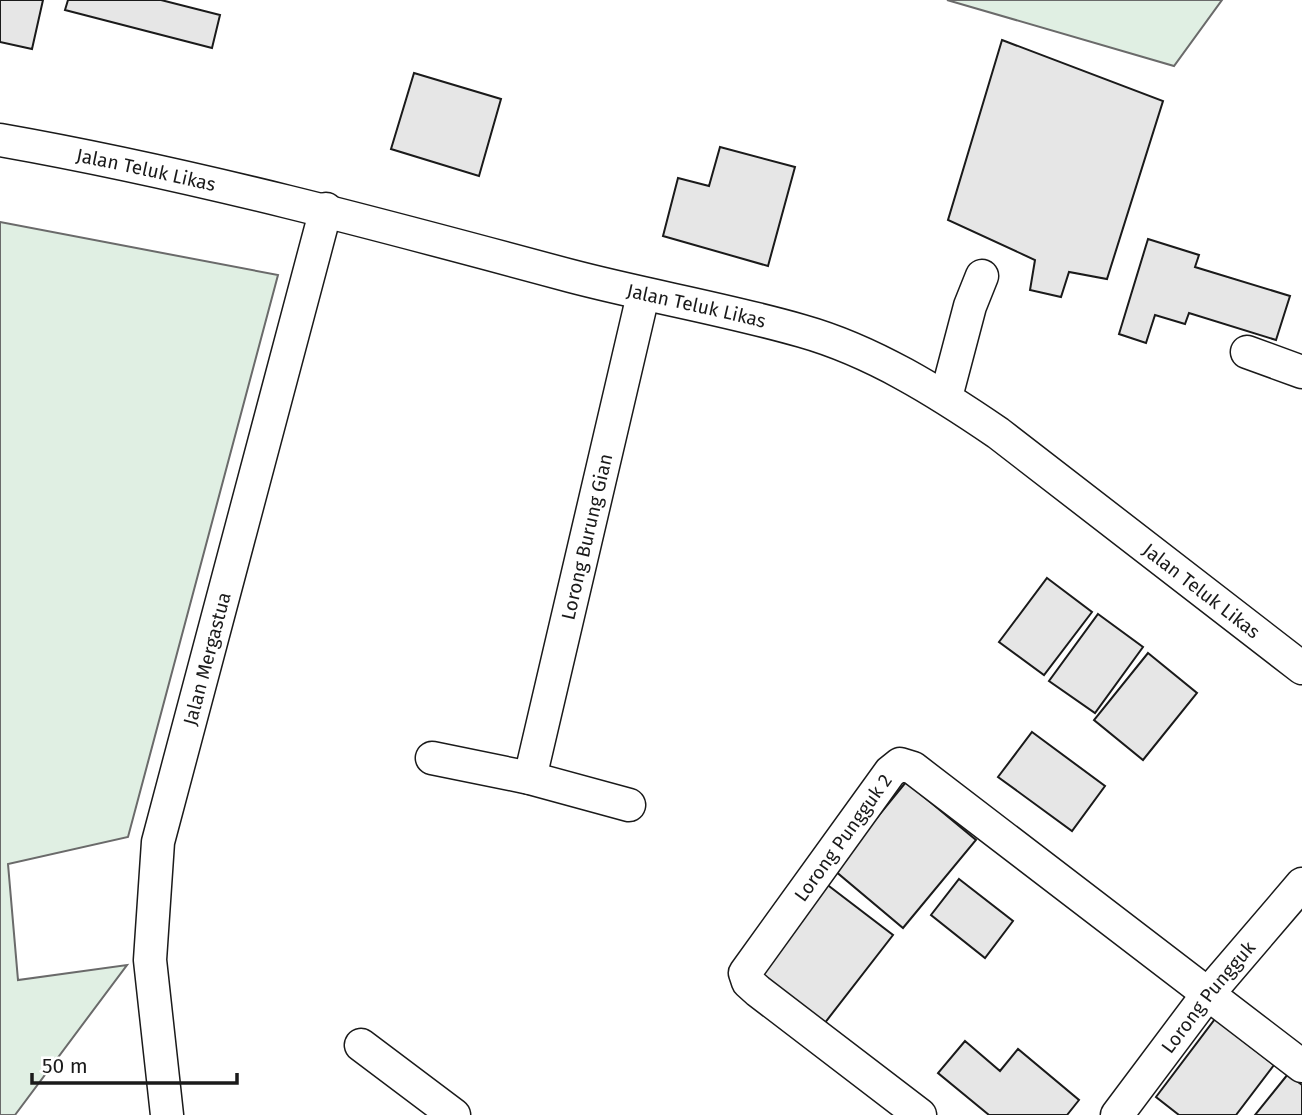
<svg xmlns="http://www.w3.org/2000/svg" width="1302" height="1115" viewBox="0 0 1302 1115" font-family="'Fira Sans',sans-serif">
	<rect width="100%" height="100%" fill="#fff"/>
	<!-- green -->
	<path fill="#e0efe3" stroke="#6a6a6a" stroke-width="2" d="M947 0H1222L1174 66Z
		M0 222 278 275 128 837 8 864 18 980 127 965 15 1115H0Z"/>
	<!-- building -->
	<path fill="#e6e6e6" stroke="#1a1a1a" stroke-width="2" d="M0 0H43L32 49 0 42Z
		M68 0H161L220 15 212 48 65 10Z
		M1002 40 1163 101 1107 279 1069 272 1061 297 1030 290 1035 260 948 220Z
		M414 73 501 99 479 176 391 149Z
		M720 147 795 167 768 266 663 236 678 178 709 186Z
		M1148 239 1199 255 1195 267 1290 296 1276 340 1189 313 1185 324 1155 315 1146 343 1119 334Z
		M1047 578 1092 612 1044 675 999 642Z
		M1098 614 1143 647 1095 713 1049 681Z
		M1148 653 1197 693 1143 760 1094 720Z
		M1032 732 1105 786 1072 831 998 777Z
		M906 782 976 840 903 928 834 870Z
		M959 879 1013 921 985 958 931 915Z
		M825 883 893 935 824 1024 756 971Z
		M1215 1019 1274 1065 1236 1115H1179L1156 1097Z
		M965 1041 1000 1071 1018 1049 1079 1100 1067 1115H989L938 1073Z
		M1288 1074 1302 1085V1115H1255Z"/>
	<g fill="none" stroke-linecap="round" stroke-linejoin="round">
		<!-- minor casing -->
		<g stroke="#1a1a1a" stroke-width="35">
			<g id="minor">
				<path id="s1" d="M0 140C193 174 382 225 571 276 647 296 726 309 802 331 873 351 938 392 998 433L1302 668"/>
				<path d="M1247 352 1302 372"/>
				<path d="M946 397 970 306 982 276"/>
				<path d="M432 758 530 778 629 805"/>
				<path id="s2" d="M530 778 643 295"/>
				<path d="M361 1045 454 1115"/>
				<path id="s3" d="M167 1115 150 960 158 842 326 209"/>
				<path id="s4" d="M920 1115 758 991 748 982 745 973 890 772 900 764 913 768 1302 1066"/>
				<path id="s5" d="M1117 1115 1207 995 1302 884"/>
			</g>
		</g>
		<!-- minor -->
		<use href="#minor" stroke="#fff" stroke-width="32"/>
	</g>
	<g text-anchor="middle" stroke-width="5" stroke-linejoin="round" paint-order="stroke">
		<!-- street labels -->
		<g font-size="19" fill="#1a1a1a" stroke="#fff">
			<text dy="7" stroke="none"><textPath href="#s1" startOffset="149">Jalan Teluk Likas</textPath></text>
			<text dy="7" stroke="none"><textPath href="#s1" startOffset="716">Jalan Teluk Likas</textPath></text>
			<text dy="7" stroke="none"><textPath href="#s2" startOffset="248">Lorong Burung Gian</textPath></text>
			<text dy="7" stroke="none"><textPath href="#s1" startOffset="1304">Jalan Teluk Likas</textPath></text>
			<text dy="7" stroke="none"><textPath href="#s3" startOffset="464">Jalan Mergastua</textPath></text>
			<text dy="7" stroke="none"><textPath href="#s4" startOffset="394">Lorong Pungguk 2</textPath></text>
			<text dy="7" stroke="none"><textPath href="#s5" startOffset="149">Lorong Pungguk</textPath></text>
		</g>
	</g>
	<!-- scale -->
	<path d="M32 1073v10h205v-10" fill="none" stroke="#1a1a1a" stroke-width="3.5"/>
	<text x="42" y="1073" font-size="21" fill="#1a1a1a" stroke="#ffffff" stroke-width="5" paint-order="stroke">50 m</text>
</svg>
